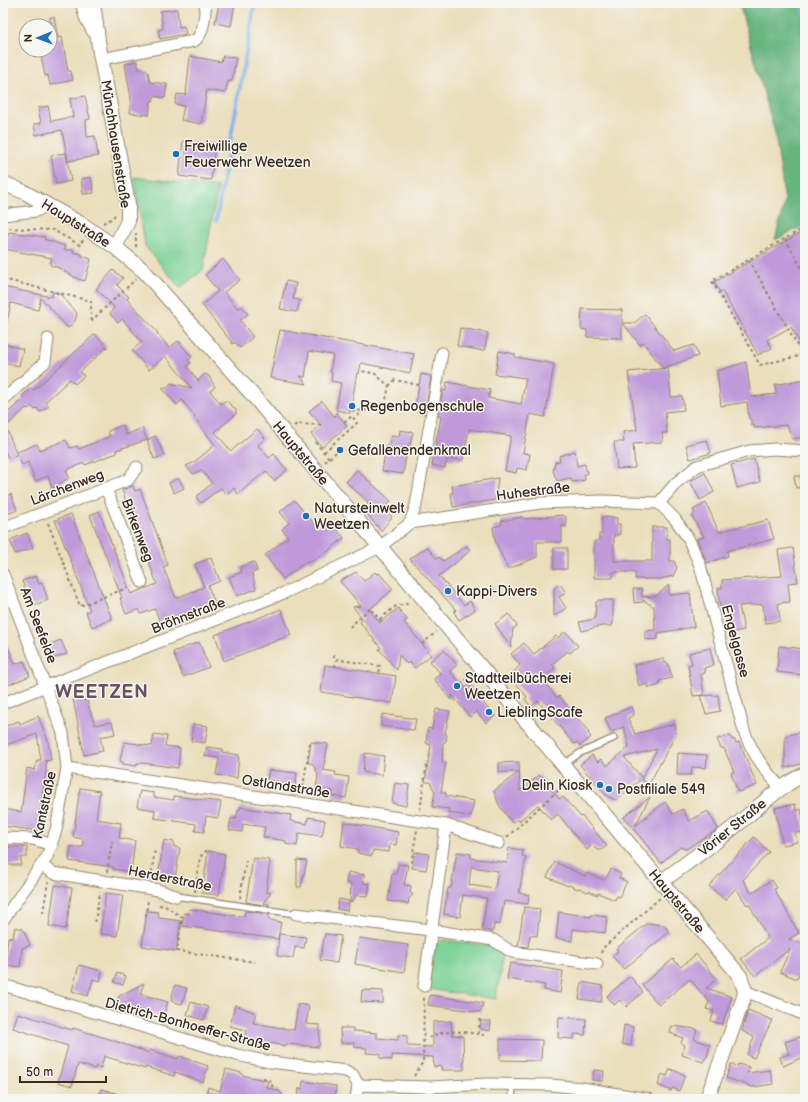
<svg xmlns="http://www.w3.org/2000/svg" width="808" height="1102" viewBox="0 0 808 1102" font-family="'Balsamiq Sans',sans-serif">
	<rect width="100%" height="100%" fill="#f6f6f2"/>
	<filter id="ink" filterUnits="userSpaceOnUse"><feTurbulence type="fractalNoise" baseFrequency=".025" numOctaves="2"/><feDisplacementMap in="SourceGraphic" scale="8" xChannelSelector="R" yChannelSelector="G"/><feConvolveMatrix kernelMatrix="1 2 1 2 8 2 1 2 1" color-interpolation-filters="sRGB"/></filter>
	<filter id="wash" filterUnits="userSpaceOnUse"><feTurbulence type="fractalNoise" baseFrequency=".012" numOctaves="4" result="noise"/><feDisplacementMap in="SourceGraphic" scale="16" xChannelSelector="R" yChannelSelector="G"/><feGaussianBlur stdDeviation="0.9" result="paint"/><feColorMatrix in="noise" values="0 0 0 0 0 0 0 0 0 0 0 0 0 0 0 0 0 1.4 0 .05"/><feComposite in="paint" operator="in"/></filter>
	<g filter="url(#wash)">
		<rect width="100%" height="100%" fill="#eadebb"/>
		<!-- green -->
		<path fill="#7dd295" stroke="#5c7e5a" d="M134 177 218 187 203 270 180 288 145 246Z
			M443 940 492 946 503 953 496 999 427 989 435 945Z"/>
		<!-- forest -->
		<path fill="#66b47e" stroke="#506f4e" d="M739 3H805V225L775 240 785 201 775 133Z"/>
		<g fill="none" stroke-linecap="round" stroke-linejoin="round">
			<!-- stream -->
			<path stroke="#81b2ed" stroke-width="3.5" d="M801 3 805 14
				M216 221 255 3"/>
		</g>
		<g id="blocks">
			<!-- building -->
			<path fill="#c099da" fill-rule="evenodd" d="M219 3H235L231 26 215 23Z
				M177 9 179 27 184 26 186 34 160 39 158 30 163 29 160 11Z
				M50 17H54L58 38 62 37 68 71H71L73 80 50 85 48 75 45 76 40 50H50Z
				M190 56 221 62 223 56 236 58 232 81H228L225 93 207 90 201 124 181 120 184 106 175 104 177 94 186 95Z
				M137 61 139 69H143L148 72 150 82 167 84 165 98 154 96 153 101H151L149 115 130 113 131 99 125 64Z
				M85 96 90 119 86 120 87 137 95 136 98 156 68 161 62 130 36 135 34 124 41 123 38 108 48 106 51 121 73 117 70 99Z
				M183 141 215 145 211 180 179 176Z
				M66 153 71 181 56 184 51 155Z
				M91 177 94 193 83 194 81 179Z
				M805 230V352L791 327 767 340 772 348 758 355 722 291 720 292 714 282Z
				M9 232 45 237 44 239 65 246 64 250H74L73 252 82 254V256L91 259 85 281 78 279 59 268 50 265 52 258 4 249Z
				M223 259 240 280 224 292 238 309 241 306 248 314 240 320 253 337 240 348 235 342 233 344 202 305 218 291 205 275Z
				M113 270 123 278 117 285 129 297 127 299 158 333H157L169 348 178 341 192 357 188 360 191 363 187 366 198 381 205 374 209 376 215 387 210 391 221 404 226 400 236 410V414L215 432 231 451 257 429 265 438 258 445 269 458 274 454 287 470 274 481 266 471 238 494 234 488 226 494 221 488 201 503 196 497 212 483 201 470 193 474 186 466 193 463 215 445 194 417 195 416 182 400 177 405 162 388 170 386V383L192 388 165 356 149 370 132 350 142 342 122 319 118 323 110 314 114 307 96 289Z
				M286 281 296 283 293 299 300 300 297 312 280 309Z
				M3 287 52 297 53 292 60 294 77 313 75 321 68 328 41 298 38 310 11 303 7 322 3 321Z
				M582 309 622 310V338L587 337V330L581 329Z
				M645 314 674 351 694 345 698 356 663 368 643 342 640 345 623 323H634Z
				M460 328 488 333 484 351 457 346Z
				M280 330 414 354 410 373 361 363 359 374 357 373 350 413 336 410 341 383 331 381 332 372H330L333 355 309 351 305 377 300 376 307 384 270 378Z
				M95 334 107 347 80 372 84 376 75 384 70 379 45 402 49 406 40 412 37 408 35 410 31 406 28 409 26 408 6 427 17 455 8 458 3 446V417L24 398 22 396 31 388 34 390Z
				M5 344 23 349 19 366 3 362V345Z
				M499 351 515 354V357L554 364 545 417 530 414 523 453 530 454 527 470 517 468 516 473 505 471 511 436 469 429 463 460 447 459 445 468 432 465 441 417 438 416 443 390 446 391 447 382 490 390 488 398 521 404 526 378 495 374Z
				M746 362 751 397 776 394 775 385 805 379V437L792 439 787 425 754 428V425H751V419H749L747 402 721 406 717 371Z
				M668 368 671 397 682 396 684 410 665 412 667 433H662L663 442 633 444 635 468 617 469 614 442H624L623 432 637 430 628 372Z
				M421 374 431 376 425 414 419 413 420 408 415 407Z
				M322 401 335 417 336 412 347 426 322 447 311 434 321 425 309 411Z
				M123 425 126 435 142 428 147 440 116 450 117 453 85 465 84 463 66 470 69 478 52 488 48 476 35 481 28 462 22 465 17 452 37 444 40 450 66 440 70 448 77 446 79 449 110 436 108 431Z
				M400 430 413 432 410 445H408L403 474 382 471 386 446H389L391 436 399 437Z
				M155 436 165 455 154 459 147 440Z
				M707 440 711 453 690 459 686 445Z
				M575 451 577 466 585 464 587 474H584L585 480 572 482 571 478 557 481 553 471 555 462 560 461 559 456Z
				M754 459 760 482 737 488 731 465Z
				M357 470 391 501 384 509 392 517 381 531 363 509 369 503 346 482Z
				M705 473 714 492 700 500 690 481Z
				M794 476H805V487L796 488Z
				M498 478 495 500 453 507 451 493H453L452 486Z
				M176 479H179L184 488 174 493 169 483Z
				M133 486 135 491 140 489 151 518 168 565 163 567 176 598 204 587 195 564 211 558 220 581 208 586 217 608 208 611 206 605 160 622 155 609 141 614 139 609 126 614 120 598H122L90 515 99 511 131 594 157 584 122 490Z
				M11 494 17 510 3 516V497Z
				M294 500 317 527 326 520 329 523 331 522 344 538 327 552 310 562 308 560 283 579 265 555 288 537 282 529 289 523 280 512Z
				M706 503 719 532 768 520 774 539 727 551 728 556 707 563 697 539 704 537 692 516 695 514 693 510Z
				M71 514 112 619 92 627 86 612 90 610 55 520Z
				M562 515 566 517V526H562V542H537V557L508 569 495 541 493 527 502 525 501 521 523 517 524 519Z
				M602 517 617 518V524H620V535H614V561H652V527H667V539H670V561H674L677 568 673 576 660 579H635V572H613V578H594V541H599V534H602Z
				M27 533 33 548 15 554 10 540Z
				M467 546 470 551 439 576 464 605 470 601 475 610 459 620 454 612 456 610 410 559 427 547 437 559 439 557 443 561Z
				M554 548H567V569H554Z
				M793 548 798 582 788 583 790 602 778 603 780 621 765 623 763 604 739 606 744 630 730 633 724 607H720L718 588H722V580L782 576 778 550Z
				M254 562 257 571 252 573 256 589 237 596 229 577 242 572 240 567Z
				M356 572 364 581 375 572 377 575 379 573 393 589 369 610 380 623 398 608 407 620 404 622 431 655 415 668 409 662 407 664 399 655 397 670 379 649 381 648 360 622 363 619 353 607 361 606 340 581Z
				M36 576 39 584 42 583 48 600 32 606 22 581Z
				M560 584 566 593 559 597 566 608 554 616V588Z
				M669 585V595L690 593 694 627 658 633V639L645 640V631L655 630 654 607 643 600V602L634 603 633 589H642V597L656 596Z
				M599 600H613V623L612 626H601L582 631 579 622 595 619 596 602Z
				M281 609 291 635 224 661 215 635Z
				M509 614 517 626 513 629 511 647 495 624Z
				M563 633H567L578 646 570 653 568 651 552 664 555 668 542 679 557 698 559 696 589 732 588 733 591 737 580 746 577 742 574 744 538 701 531 707 525 699 527 697 510 676 520 665 511 654 524 643 534 654 556 636 558 638Z
				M3 635 15 664 24 661 30 676 3 687Z
				M61 640 67 654 51 659 45 646Z
				M199 642 209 667 183 677 173 652Z
				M779 646 805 649V668H804L803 675 777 672Z
				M710 648 714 665 704 668 705 673 701 674 704 695 693 696 688 665 692 664 689 653Z
				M444 650 457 665 450 671 465 688 469 685 494 716 486 723 477 712 470 717 452 695 451 700 434 679 440 673 430 661Z
				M664 658 665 663H668L672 678 659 681 660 685 649 688 648 684 639 686 634 665Z
				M325 665 396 676 392 703 321 692Z
				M712 695V696L718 695 720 711 706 714 700 696Z
				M73 699 87 701 95 725 112 722 115 734 100 737 103 751 84 755Z
				M631 707 634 715 628 718 635 734 675 724 676 734 649 784 641 779 616 800 607 796 580 765 592 755 598 762 601 759 607 766 629 747 624 727 611 732 605 718ZM657 749 642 778 624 757Z
				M436 709 450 711 445 733 447 735 446 741 443 743 442 762H446L441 792 446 793V796L474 801 471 816 448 813 449 809 432 807 435 792 430 782H425L431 745 426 743 428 728 432 729Z
				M382 714 416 719 414 730 381 726Z
				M38 716 48 741 51 760 44 761H46V771L38 821H41L39 831 3 826V809L21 812 27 768 35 770 37 760H41L37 734 3 746V727L19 721 20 724Z
				M193 724 208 726 205 743 191 741Z
				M805 731V763L785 768V736Z
				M154 734 167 736 165 746 180 748 178 768 143 763H137V766L123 764V762L120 761 124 742 152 746Z
				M730 736 732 740 734 739 736 743 739 742 757 785 738 792 731 773 734 772 724 748H721L717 739Z
				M311 742 328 744 323 770 336 772 335 775 349 777 346 798 332 796 333 791 316 789 318 774 312 763H308Z
				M207 747 222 749V752L239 755 237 778 216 775 219 758 205 756Z
				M365 753 384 756 382 775 363 772Z
				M678 753 707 755 706 768 692 767 691 775H677Z
				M519 762 520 791 539 775 559 799 563 797 581 817 582 816 607 846 601 850H597L592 845 587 850 558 814 551 820 538 805 519 821 517 819 512 823 499 805 494 791 519 772H499V763Z
				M269 770 297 773 295 786 275 783 276 781 267 780Z
				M395 783 409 785 406 806 392 803Z
				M80 788 100 791 96 819 121 823 119 838 135 841 131 872 113 869 114 867 69 861 71 847H83V839L73 837Z
				M140 791 154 793V797L174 800V796L221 802 218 818 206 816 204 832 195 831 196 824 154 818 155 810 137 807Z
				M650 797 635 826 665 802 673 814 683 809 689 821 708 811 718 829 686 849 680 847 661 863 624 817Z
				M795 804 796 811 801 809 805 832 795 833 797 842 783 845 775 808Z
				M240 807 291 815 290 821 307 824 308 817 325 820 322 836 299 833 297 846 286 844V841L263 837 265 827 243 824 242 832 229 830 231 818 236 819 238 810H240Z
				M344 822 398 832 396 845 390 844 389 852 373 850 372 856 358 853V849L341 846Z
				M754 837 769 852 743 880 751 893 772 880 777 888 774 889 799 933 789 939 805 945V960L797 979 780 972 790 949 755 976 741 959 768 938 749 904 747 905 736 888 725 900 709 886Z
				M164 840 174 842V847L180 848 175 878 158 876Z
				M3 847H27V857H21V865H3Z
				M509 848 523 850 522 856 526 857 519 893 529 895 528 904 504 901 500 925 494 924 493 932 482 930 487 898 463 895 460 917 444 914 448 888H451L457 852 471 854V858L507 863ZM471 867 498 871 495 889 469 885Z
				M208 851 225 854 219 895 202 893Z
				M415 852 429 854 426 870 412 868Z
				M253 858 270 860 266 892 271 893 263 903 269 904V906L246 902Z
				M297 860 307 861 301 887H297Z
				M555 862 585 876 586 873 605 880 611 869 621 874 619 878 627 882 619 897 617 896 615 900 598 893 597 895 589 891 588 892 579 888 578 889 569 885 568 886 547 877Z
				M398 864 408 865 404 885 411 886 410 892 413 895 409 898 408 904 388 901 392 874H396Z
				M348 872 365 875 363 883 370 884 368 896 357 895 350 903 351 883H346Z
				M55 885 72 888 66 929 49 926Z
				M106 893 123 895 117 936 100 934Z
				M339 899 349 901 347 911 337 909Z
				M524 907 540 909 537 936 530 935 528 947 518 946Z
				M189 909 230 915 244 916 245 911 269 914V920L281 922 278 939 182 926 184 913 189 914Z
				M147 911 158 912 159 918 181 921 176 951 142 946Z
				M559 912 591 917V915L607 917 605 933 573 929 572 941 556 938Z
				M647 923 664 925 669 932 624 969 612 956 618 951 616 949Z
				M15 927 23 929 30 945 22 948 20 967 5 965 8 937 13 938Z
				M279 934 306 937 304 948 295 947 293 958 277 956Z
				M325 934 341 936 337 963 320 960Z
				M359 938 408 945 404 972 355 964Z
				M696 954 717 979 706 988 732 997 722 1024 711 1021 714 1011 706 1009 709 1002 690 979 659 1005 642 985 673 959 681 967Z
				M510 963 563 971 560 993 544 990 545 985 507 979Z
				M79 965 102 971 100 981 93 979 88 996 72 991Z
				M117 973 126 976 123 985 114 982Z
				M630 976 643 992 626 1007 620 1000 614 1005 607 996Z
				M582 982 603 986 601 1002 579 999Z
				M144 983 140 994 168 1002 163 1017 117 1004 119 996Z
				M175 985 187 988 182 1004 171 1001Z
				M362 990 383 991V1003L361 1002Z
				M430 995 483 1003 481 1012 428 1005Z
				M191 1002 208 1007 204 1020 187 1015Z
				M298 1004 309 1006 306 1024 320 1025 319 1047 286 1044V1046L254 1040V1042L244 1040 246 1030 230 1026 235 1005 256 1013 253 1023 294 1030Z
				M748 1010 772 1020 754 1058 747 1055 754 1037 742 1031Z
				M18 1013 72 1030 73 1028 109 1039 149 1053 150 1050 178 1059 179 1056 208 1066 203 1082 175 1072 174 1076 146 1067 145 1069 104 1056 101 1068 96 1066 95 1069 78 1064 72 1086 58 1082 68 1046 13 1028Z
				M559 1017 586 1019 585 1035 574 1034V1039L558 1038Z
				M451 1021 452 1035 463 1036 464 1070H441V1066L434 1067 433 1057 392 1055V1060L380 1058V1054L366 1053 367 1048 354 1047 355 1043H341L340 1028H353V1031L377 1033V1038L398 1040V1035L407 1036V1046L433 1047V1022Z
				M481 1021H491L490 1031 480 1029Z
				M624 1025 633 1027 631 1046 622 1044Z
				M672 1026 697 1029 694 1039 710 1045 707 1056 703 1062 682 1055 685 1045 681 1043 683 1038 670 1033Z
				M803 1036 805 1056 783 1066 780 1057 789 1054 785 1042Z
				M500 1039 542 1040 541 1061 500 1060Z
				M731 1064 737 1066 738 1064 749 1067 747 1073 770 1070 773 1084 753 1087 726 1078Z
				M226 1069 242 1073V1075L268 1081 266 1087 279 1091 285 1099H205L208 1087 220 1091Z
				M670 1069 685 1075 679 1091 672 1088 671 1091 658 1085 662 1074 667 1076Z
				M594 1070 604 1071 603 1081 592 1080Z
				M303 1081 336 1086 335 1099H298L299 1088 302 1089Z
				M101 1089 126 1096V1099H98Z"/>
		</g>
	</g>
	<g filter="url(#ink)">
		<use href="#blocks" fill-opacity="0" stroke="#92846c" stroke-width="1"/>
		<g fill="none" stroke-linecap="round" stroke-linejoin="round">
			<!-- service casing -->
			<g stroke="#92846c" stroke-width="8">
				<path id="service" d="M564 764 580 753 614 738
					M176 896 296 914
					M512 1099 513 1084"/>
			</g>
			<!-- minor casing -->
			<g stroke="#92846c" stroke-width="13">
				<path id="minor" d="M102 59 194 41C205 34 204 15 206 3
					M3 215 36 211 48 205
					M3 400 45 362 48 339
					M106 488 142 582
					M659 503 675 519 688 538 700 565 744 731C752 753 765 771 781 788
					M659 503 676 483 697 466 749 451 775 449 805 451
					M410 523 416 505 442 353
					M3 528 128 480 137 467
					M3 574 63 733 67 768 56 830 47 857 3 920
					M3 703 284 593 380 547 410 523 540 503 602 501 659 503
					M67 768 446 825 499 843
					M3 838 33 839 52 845
					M42 866 53 873 158 890 176 896
					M296 914 431 930 493 940 512 952 597 964
					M3 985 237 1055 270 1062 346 1071 353 1075 358 1085 429 1087 488 1084 551 1085 582 1088 648 1099
					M424 986 446 825
					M745 991 805 1015
					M356 1099 358 1085"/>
			</g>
			<!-- tertiary casing -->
			<g stroke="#92846c" stroke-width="16">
				<path id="tertiary" d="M83 3 86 16 94 31
					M93 3 99 47 128 204V221L115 247
					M3 183 24 192 83 225 115 247 144 271 256 399 740 976 745 991 743 1000 707 1099
					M661 882C685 864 711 846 734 827 758 808 778 787 805 774"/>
			</g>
			<!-- path -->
			<path stroke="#92846c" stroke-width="2" stroke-dasharray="3 3" stroke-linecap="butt" d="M103 223 113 218 115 214
				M805 227 712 281 760 365 803 355 805 359
				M3 228 53 230 80 245 83 240
				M785 239 805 274
				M136 247V233
				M749 260 803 355
				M3 279 91 301V321
				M91 321 136 279
				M389 386 395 380 419 385
				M352 411 384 409 389 386 374 373 360 371
				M344 422 352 416 354 419 364 410
				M294 426 297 424 321 425
				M315 442 329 458
				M324 452 357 423 354 419
				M325 462 336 452
				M48 523 80 606 132 586
				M380 619 396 606 411 603
				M350 627 370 608 382 622
				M422 644 436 632
				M334 655V659L380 666 379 673
				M335 667 336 660
				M461 684 472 674
				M43 792 52 793
				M302 793 310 743
				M420 810 427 762
				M507 837 564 785
				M411 863 417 830
				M107 872 112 841
				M151 878 155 849
				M195 892 200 857 207 850
				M240 898 246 860
				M159 905 165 906 182 917 177 951 255 962
				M43 913 48 882
				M146 916 148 900
				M95 922 100 892
				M601 953 603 948 660 898
				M478 1034 480 1019
				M429 1038C446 1028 466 1032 484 1035
				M414 1076 423 1062 424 997
				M263 1078 270 1080 273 1088"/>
			<!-- service -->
			<use href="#service" stroke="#fff" stroke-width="5.5"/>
			<!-- minor -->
			<use href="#minor" stroke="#fff" stroke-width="11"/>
			<!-- tertiary -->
			<use href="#tertiary" stroke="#fff" stroke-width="14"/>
		</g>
	</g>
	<!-- markers -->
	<g fill="#1f6fb2" stroke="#f6f6f2" stroke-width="1.5">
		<circle cx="176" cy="154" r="4"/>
		<circle cx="352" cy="406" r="4"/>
		<circle cx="340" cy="450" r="4"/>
		<circle cx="306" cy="516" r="4"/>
		<circle cx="448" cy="591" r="4"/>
		<circle cx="457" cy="686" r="4"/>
		<circle cx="489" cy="712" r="4"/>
		<circle cx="600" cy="785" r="4"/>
		<circle cx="609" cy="789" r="4"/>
	</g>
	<g text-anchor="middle" stroke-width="3" stroke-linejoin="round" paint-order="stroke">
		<!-- street labels -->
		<g font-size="14" fill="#3b2a1e" stroke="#f6f6f2">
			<text transform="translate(116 144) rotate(81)" y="5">Münchhausenstraße</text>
			<text transform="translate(76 223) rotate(32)" y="5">Hauptstraße</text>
			<text transform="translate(301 453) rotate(50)" y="5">Hauptstraße</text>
			<text transform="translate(67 487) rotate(-21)" y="5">Lärchenweg</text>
			<text transform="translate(533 491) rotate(-7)" y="5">Huhestraße</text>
			<text transform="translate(138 530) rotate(69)" y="5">Birkenweg</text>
			<text transform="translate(188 615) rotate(-21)" y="5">Bröhnstraße</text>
			<text transform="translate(39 625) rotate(69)" y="5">Am Seefelde</text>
			<text transform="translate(736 641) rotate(75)" y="5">Engelgasse</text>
			<text transform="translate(286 786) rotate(9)" y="5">Ostlandstraße</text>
			<text transform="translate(44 805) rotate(-78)" y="5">Kantstraße</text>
			<text transform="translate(732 827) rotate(-39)" y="5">Vörier Straße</text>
			<text transform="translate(170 878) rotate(11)" y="5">Herderstraße</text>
			<text transform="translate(677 901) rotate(50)" y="5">Hauptstraße</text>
			<text transform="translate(188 1024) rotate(15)" y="5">Dietrich-Bonhoeffer-Straße</text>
		</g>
		<!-- poi labels -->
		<g font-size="14" fill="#3b2a1e" stroke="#f6f6f2" text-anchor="start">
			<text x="184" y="151">Freiwillige<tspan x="184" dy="16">Feuerwehr Weetzen</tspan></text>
			<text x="360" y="411">Regenbogenschule</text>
			<text x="348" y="455">Gefallenendenkmal</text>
			<text x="314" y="513">Natursteinwelt<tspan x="314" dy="16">Weetzen</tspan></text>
			<text x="456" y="596">Kappi-Divers</text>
			<text x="465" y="683">Stadtteilbücherei<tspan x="465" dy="16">Weetzen</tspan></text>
			<text x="497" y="717">LieblingScafe</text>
			<text x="592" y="790" text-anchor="end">Delin Kiosk</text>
			<text x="617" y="794">Postfiliale 549</text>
		</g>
		<!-- district labels -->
		<g font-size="18" font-weight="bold" letter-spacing="1" fill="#6a5160" stroke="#f6f6f2">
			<text x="102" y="698">WEETZEN</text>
		</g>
	</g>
	<!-- margin -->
	<rect width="808" height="1102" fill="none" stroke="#f6f6f2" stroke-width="16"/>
	<!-- north arrow -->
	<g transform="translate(38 38) rotate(269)"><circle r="19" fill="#f6f6f2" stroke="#aba49d"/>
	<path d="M0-3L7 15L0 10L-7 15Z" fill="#1f6fb2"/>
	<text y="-6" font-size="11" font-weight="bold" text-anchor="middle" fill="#3b2a1e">N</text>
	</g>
	<!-- scale -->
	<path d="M20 1076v6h86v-6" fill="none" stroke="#3b2a1e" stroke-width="2"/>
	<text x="26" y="1076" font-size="12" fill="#3b2a1e" stroke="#f6f6f2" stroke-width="3" paint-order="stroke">50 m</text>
</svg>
